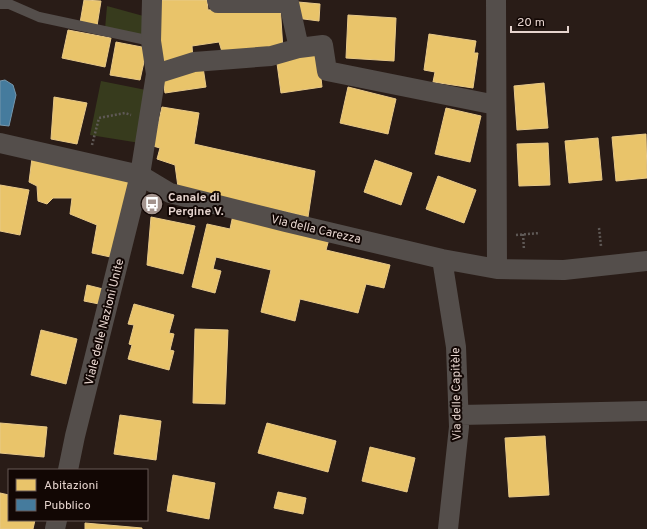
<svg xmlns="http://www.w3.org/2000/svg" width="647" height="529" viewBox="0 0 647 529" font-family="Overpass,sans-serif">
	<rect width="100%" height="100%" fill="#291c17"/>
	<!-- green -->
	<path fill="#373b1d" d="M107 6 147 17 145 38 105 29Z
		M101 81 146 90 140 143 90 135Z"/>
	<!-- homes -->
	<path fill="#e9c46a" stroke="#e8c988" d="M84 0 101 1 97 26 80 23Z
		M155 0H207L208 10 280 4 283 50 223 55 219 42 192 46 193 59 163 67Z
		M298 2 320 4 319 21 296 18Z
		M348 15 396 18 394 61 346 58Z
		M68 30 111 38 105 67 62 58Z
		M429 34 476 41 474 53H478L473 88 433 82 435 72 424 70Z
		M116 42 147 48 140 80 110 75Z
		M318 51 322 87 281 93 276 56Z
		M203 67 206 87 165 93 162 73Z
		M544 83 548 128 517 130 514 86Z
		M348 87 396 99 388 134 340 123Z
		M54 97 87 103 77 144 51 139Z
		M162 107 199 113 194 144 315 171 308 217 178 187 175 165 157 159 160 148 153 146Z
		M446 108 481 116 470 162 435 154Z
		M646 134 647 178 616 181 612 137Z
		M598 138 602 180 569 183 565 141Z
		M548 143 550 185 519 186 517 144Z
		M32 158 136 180 115 258 92 253 97 225 70 214 72 198H53L47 204 38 201 37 186 29 182Z
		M375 160 412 173 401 205 364 192Z
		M438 176 476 190 464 223 426 209Z
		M0 185 29 190 20 235 0 231Z
		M233 215 329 239 326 250 390 265 384 288 366 284 358 313 300 299 295 321 261 312 271 270 216 257 213 269 221 271 215 293 192 287 207 224 230 229Z
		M151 217 195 226 183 274 147 265Z
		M87 285 103 289 99 304 84 301Z
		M134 304 174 315 169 333 174 334 170 350 174 351 169 370 128 359 132 345 129 344 134 325 128 324Z
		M195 329 228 330 225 404 193 403Z
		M41 330 77 339 66 384 31 375Z
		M120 415 161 421 156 460 114 454Z
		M0 423 47 427 44 457 0 453Z
		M267 423 336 441 328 472 258 453Z
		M545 436 549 495 509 497 505 438Z
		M370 447 415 458 407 492 362 481Z
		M173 475 215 483 209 519 167 511Z
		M278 492 306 498 303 514 274 508Z
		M0 493 9 495V520H35L33 529H0Z
		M85 523 142 528V529H85Z"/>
	<!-- public -->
	<path fill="#457b9d" stroke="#7596ac" d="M5 80 13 85 16 95 9 126 0 125V81Z"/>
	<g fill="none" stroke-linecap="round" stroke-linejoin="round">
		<!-- path -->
		<path stroke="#5f5956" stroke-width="2.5" stroke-dasharray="2 2" stroke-linecap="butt" d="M92 145 99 118 125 113 131 115
			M599 228 601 246
			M523 234 524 250
			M516 235 540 233"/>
		<!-- lane -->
		<path stroke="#544e4b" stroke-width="10" d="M0 4H9L39 17 151 41"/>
		<!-- street -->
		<path stroke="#544e4b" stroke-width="20" d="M217 0 218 3H289L299 48 323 45 327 71 496 105
			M496 0 497 269
			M156 74 194 62 271 56 299 48
			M0 143 140 175 170 193 286 222 442 259 497 269 564 270 647 261
			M442 259 456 347 459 427 448 529
			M459 415 647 411
			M68 470 75 436 140 175 156 74 151 41 152 0
			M55 529 57 520"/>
	</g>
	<!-- icons -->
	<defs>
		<g id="bus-disc" transform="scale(1.15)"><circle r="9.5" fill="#a4948e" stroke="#120704"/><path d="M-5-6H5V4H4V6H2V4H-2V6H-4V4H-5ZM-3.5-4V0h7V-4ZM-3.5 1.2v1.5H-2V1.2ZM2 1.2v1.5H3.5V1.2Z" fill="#fff"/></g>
	</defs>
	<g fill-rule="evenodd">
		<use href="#bus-disc" x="152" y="204"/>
	</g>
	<g text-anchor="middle" stroke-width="4" stroke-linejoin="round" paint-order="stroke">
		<!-- poi labels -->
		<g font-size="12" font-weight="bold" fill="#e6d4ce" stroke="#120704" text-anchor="start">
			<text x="168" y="201">Canale di<tspan x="168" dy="14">Pergine V.</tspan></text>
		</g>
		<!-- street labels -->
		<g font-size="12" fill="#e6d4ce" stroke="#120704">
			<text transform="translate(316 229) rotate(13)" y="4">Via della Carezza</text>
			<text transform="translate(104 322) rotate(-76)" y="4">Viale delle Nazioni Unite</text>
			<text transform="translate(456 394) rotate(-91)" y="4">Via delle Capitèle</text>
		</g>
	</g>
	<!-- legend -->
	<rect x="8" y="469" width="140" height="52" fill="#120704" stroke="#675955"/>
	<rect x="16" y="479" width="20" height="12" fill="#e9c46a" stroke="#675955"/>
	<text x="44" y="489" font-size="12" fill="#e6d4ce">Abitazioni</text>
	<rect x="16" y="499" width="20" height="12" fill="#457b9d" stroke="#675955"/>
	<text x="44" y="509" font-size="12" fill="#e6d4ce">Pubblico</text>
	<!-- scale -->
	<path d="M511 26v6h57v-6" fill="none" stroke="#e6d4ce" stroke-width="2"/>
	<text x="517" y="26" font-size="12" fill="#e6d4ce" stroke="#120704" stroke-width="3" paint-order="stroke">20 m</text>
</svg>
